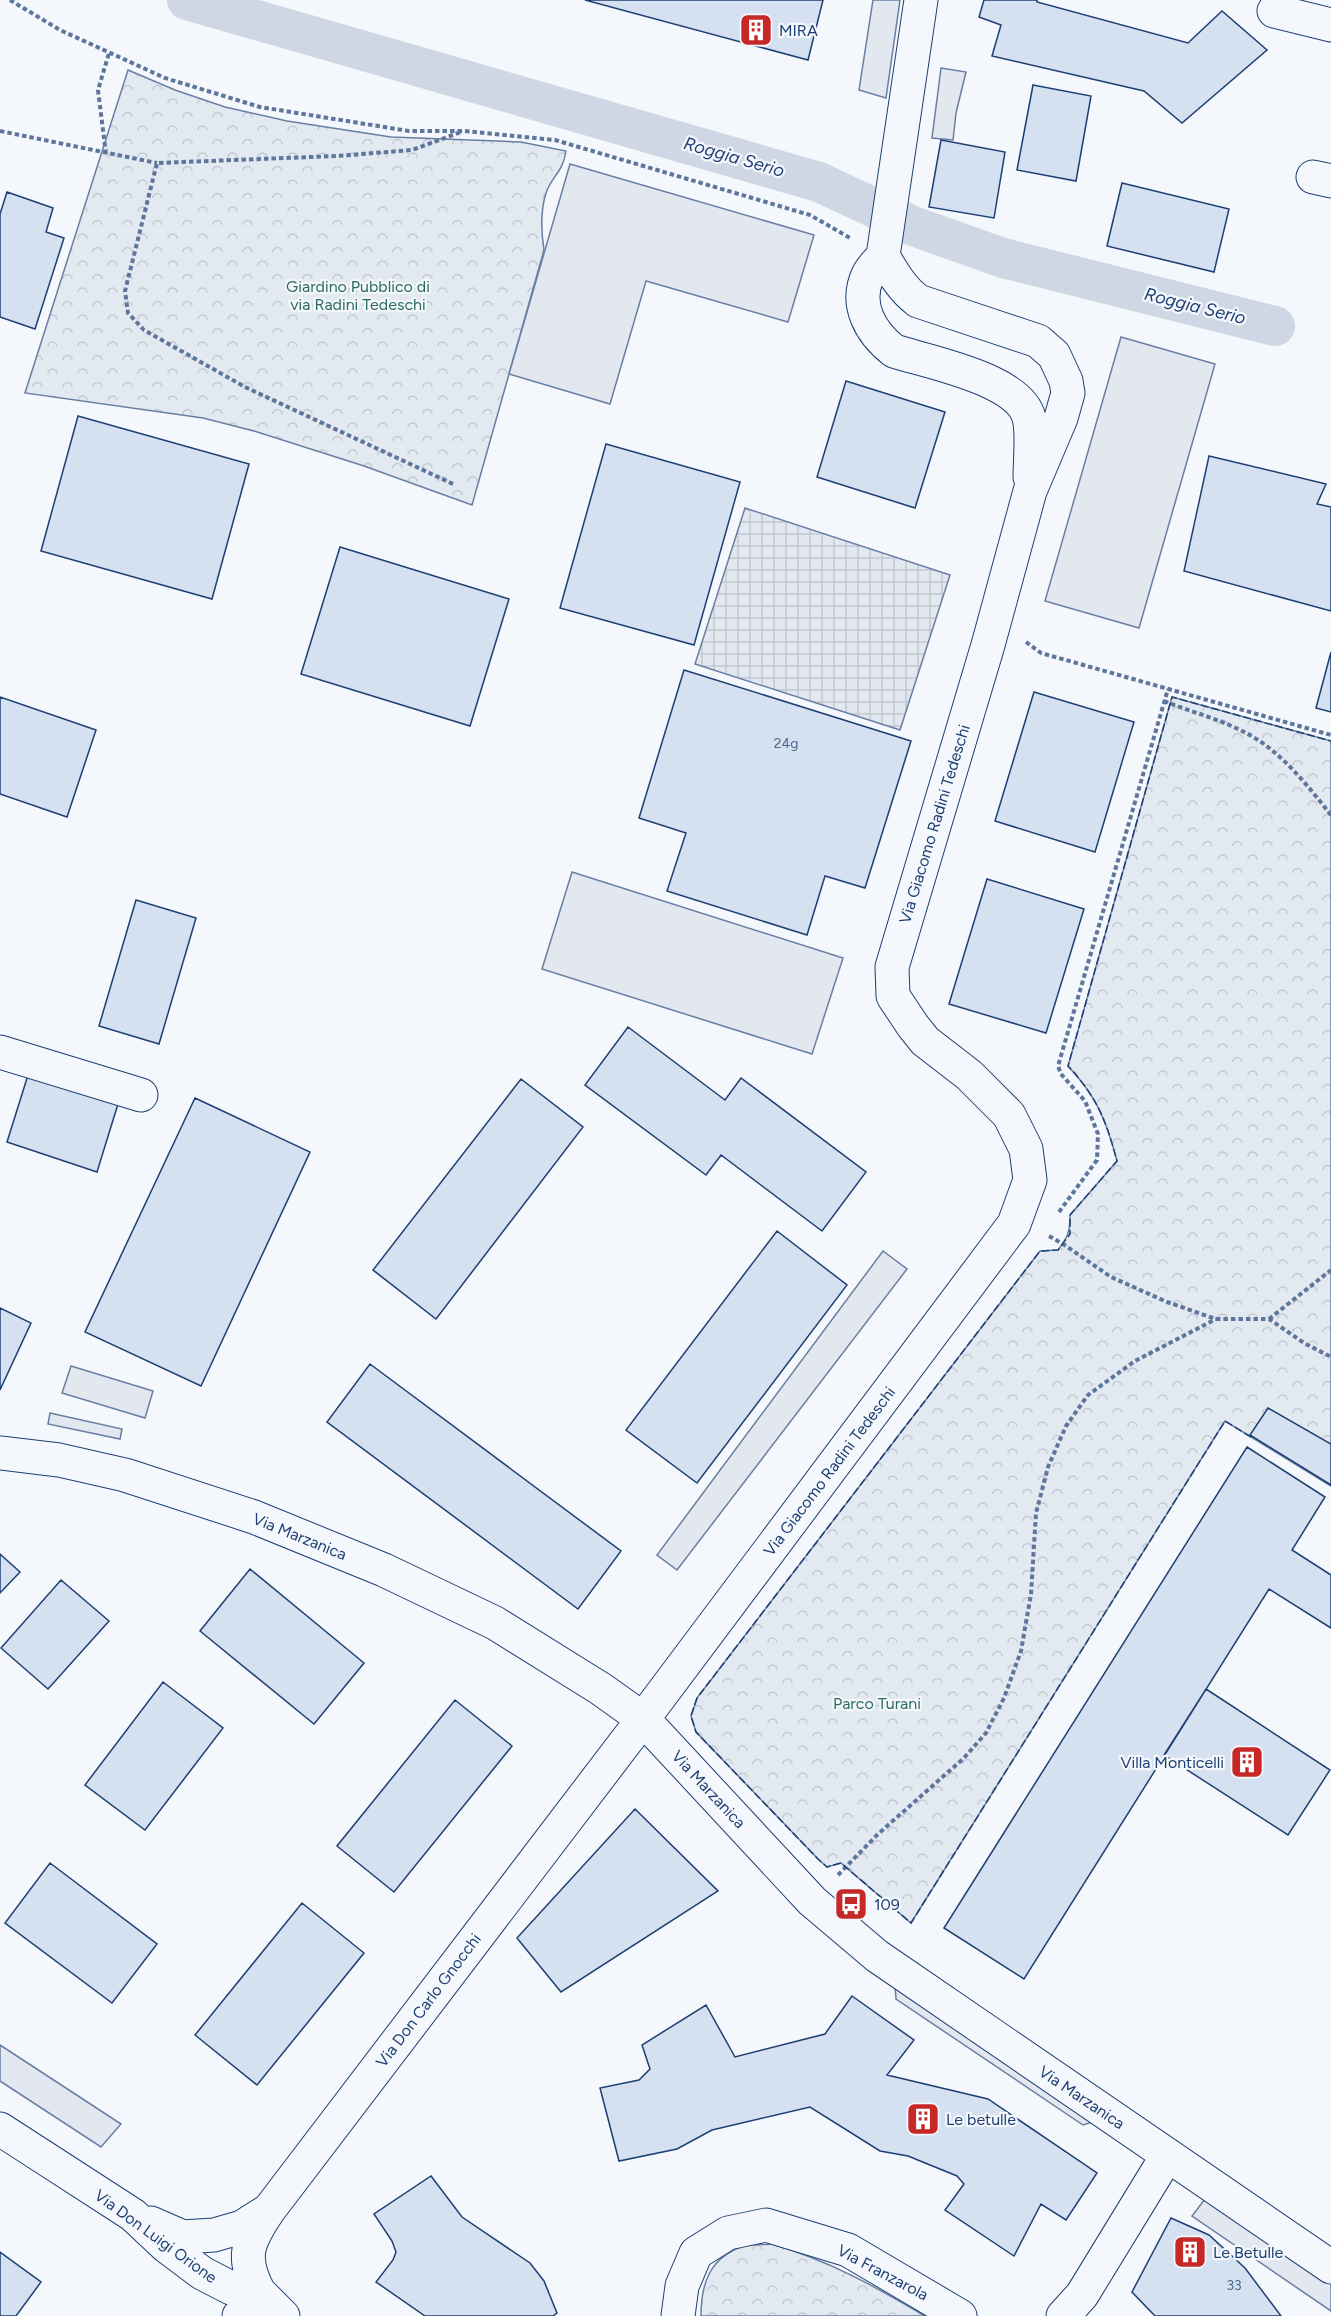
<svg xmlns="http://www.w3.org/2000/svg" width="1331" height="2316" viewBox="0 0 1331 2316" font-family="Figtree,sans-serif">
	<defs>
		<pattern id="park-crowns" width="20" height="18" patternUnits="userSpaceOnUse" patternTransform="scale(1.5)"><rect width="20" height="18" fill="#e3e9f0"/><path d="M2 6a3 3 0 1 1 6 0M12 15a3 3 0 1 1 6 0" fill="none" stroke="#c2c9d1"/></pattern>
		<pattern id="plaza-grid" width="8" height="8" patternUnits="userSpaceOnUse" patternTransform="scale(1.5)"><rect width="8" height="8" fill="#e3e8f0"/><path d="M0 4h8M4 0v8" fill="none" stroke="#c2c8d1"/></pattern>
	</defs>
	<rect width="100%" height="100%" fill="#f4f7fb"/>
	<!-- park -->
	<path fill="url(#park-crowns)" stroke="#687fa3" stroke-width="1.5" d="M128 70 175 90 225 107 287 121 391 137 521 142 566 151C563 172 552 176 546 193 540 212 541 231 544 250L472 505 364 466 254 431 203 418 25 393Z
		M1172 697 1331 741V1486L1225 1421 911 1923 841 1863 827 1867 818 1859 696 1732 691 1716 697 1698 1040 1251 1058 1250C1068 1237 1070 1231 1070 1215L1117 1161C1106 1120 1097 1097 1068 1066Z
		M772 2244C830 2261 874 2286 925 2316H701C701 2283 710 2257 744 2246 752 2244 764 2245 772 2244Z"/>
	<!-- parking -->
	<path fill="#e3e8f0" stroke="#687fa3" stroke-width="1.5" d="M873 0H900L886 98 859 90Z
		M941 68 966 72 956 113 953 140 932 138Z
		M570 164 814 235 788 322 646 281 610 404 509 374Z
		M1121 337 1215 364 1139 628 1045 601Z
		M572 872 843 958 812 1054 542 969Z
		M883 1251 907 1269 677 1570 657 1555Z
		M71 1366 153 1391 145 1418 62 1393Z
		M50 1413 122 1429 120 1439 48 1424Z
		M895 1986 1096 2121 1083 2125 896 1999Z
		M0 2045 121 2124 101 2147 0 2081Z
		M1205 2199 1331 2282V2311L1192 2216Z"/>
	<!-- plaza -->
	<path fill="url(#plaza-grid)" stroke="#687fa3" stroke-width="1.5" d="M745 508 950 575 900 730 695 664Z"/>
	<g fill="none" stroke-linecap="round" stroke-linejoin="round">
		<!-- canal -->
		<path stroke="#cfd7e4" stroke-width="40" d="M187 0 819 182 913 226 1003 258 1275 326"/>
	</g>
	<!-- building -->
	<path fill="#d5e0f0" stroke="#1d3f73" stroke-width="1.5" d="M585 0H823L808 60Z
		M984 0H1037V2L1188 43 1222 11 1267 50 1182 123 1144 91 992 56 1001 25 979 17Z
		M1033 85 1091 96 1076 181 1017 170Z
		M941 140 1005 152 994 218 929 207Z
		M1122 183 1229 209 1214 272 1107 246Z
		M7 192 53 208 46 232 64 238 35 329 0 317V214Z
		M846 381 945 412 915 508 817 477Z
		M78 416 249 464 212 599 41 551Z
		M606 444 740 482 694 645 560 608Z
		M1209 456 1326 484 1317 504 1331 507V611L1184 571Z
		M340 547 509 599 470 726 301 674Z
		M1331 652V712L1316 708Z
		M684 670 911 741 865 888 825 876 807 935 667 891 686 833 639 818Z
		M1034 692 1134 722 1095 852 995 821Z
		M0 697 96 730 67 817 0 794Z
		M987 879 1084 909 1046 1033 949 1004Z
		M136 900 196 918 159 1044 99 1026Z
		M628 1027 725 1100 741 1078 866 1172 822 1231 721 1155 706 1175 585 1085Z
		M28 1075 118 1104 97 1172 7 1142Z
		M521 1079 583 1127 436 1319 373 1270Z
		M195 1098 310 1152 201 1386 85 1332Z
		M777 1231 847 1285 697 1483 626 1430Z
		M0 1308 31 1323 0 1390Z
		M370 1364 621 1551 578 1609 327 1422Z
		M1268 1408 1331 1444V1485L1250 1435Z
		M1247 1447 1325 1497 1292 1550 1331 1575V1628L1269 1589 1024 1979 944 1928Z
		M0 1554 20 1572 0 1593Z
		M250 1569 364 1663 314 1724 200 1631Z
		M61 1580 109 1621 48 1689 1 1648Z
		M163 1682 223 1728 145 1830 85 1785Z
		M1206 1689 1330 1770 1288 1835 1164 1755Z
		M455 1700 512 1746 394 1892 337 1846Z
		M635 1809 718 1891 561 1992 517 1938Z
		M50 1863 157 1944 112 2003 5 1923Z
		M302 1903 364 1953 257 2085 195 2035Z
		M852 1996 914 2040 887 2075 988 2099 1097 2173 1066 2220 1041 2204 1014 2256 945 2210 964 2184 957 2176 908 2156 880 2151 810 2107 712 2130 677 2149 619 2161 600 2088 639 2080 650 2069 642 2045 706 2005 735 2057 825 2034Z
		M431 2176 462 2217 530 2263 544 2281 557 2313 553 2316H425L376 2282 393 2260 396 2252 392 2241 374 2214Z
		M1171 2218 1209 2235 1245 2268 1281 2316H1155L1132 2292Z
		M0 2252 41 2282 16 2316H0Z"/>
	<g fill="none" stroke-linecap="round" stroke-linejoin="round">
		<!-- street casing -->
		<g stroke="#1d3f73" stroke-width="35">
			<path id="street" d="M1274 11 1331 25
				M1313 177 1331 181
				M883 256C878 262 871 268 868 275 854 305 871 333 894 351 928 362 1020 379 1029 418 1033 432 1030 462 1030 477
				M883 256 921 0
				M0 1052 141 1095
				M0 1453 59 1460 125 1475 254 1517 384 1570 495 1623 601 1689 643 1719 812 1901 877 1956 1331 2267
				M0 2129 133 2215 166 2246 202 2273 231 2288 259 2292 283 2316
				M151 2223 183 2237 214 2235 242 2227 269 2210
				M259 2292C240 2257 248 2241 269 2210L643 1719 1014 1224 1030 1180 1026 1149 1009 1115 969 1075 925 1041 913 1026 893 996 892 967 988 645 1030 491 1061 418 1068 393 1066 381 1054 355 1038 341 918 301C902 289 893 273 883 256
				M239 2316 259 2292
				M678 2316 682 2286 696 2253 728 2233 766 2225 848 2250 960 2316
				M1063 2316 1082 2295 1167 2156"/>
		</g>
		<!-- path -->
		<path stroke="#5e769c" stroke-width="4" stroke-dasharray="4.5 3" stroke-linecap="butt" d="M10 0 60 30 165 78 260 107 409 131H464L555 140 810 215 850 238
			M0 131 157 163
			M106 154 98 90 109 53
			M453 484 245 387 144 330 128 313 125 291 157 163 337 156 412 150 461 132
			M1026 642 1041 653 1331 735
			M1164 701C1191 712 1220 719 1246 733 1281 751 1307 785 1331 815
			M1059 1212 1097 1160 1098 1134 1085 1101 1061 1074 1058 1066 1168 689
			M1049 1236 1063 1244 1111 1277 1167 1302 1216 1319H1269L1304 1343 1331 1357
			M1269 1319 1331 1270
			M838 1875 877 1835 964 1758 986 1733 1004 1698 1021 1651 1031 1594 1036 1513 1048 1467 1066 1426 1088 1395 1135 1361 1216 1319"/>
		<!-- street -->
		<use href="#street" stroke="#f4f7fb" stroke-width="33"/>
		<!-- fence -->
		<path stroke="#1d3f73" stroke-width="1.5" stroke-dasharray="8 3" stroke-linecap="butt" d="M1251 1437 1225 1421 911 1923 841 1863 827 1867 818 1859 696 1732 691 1716 697 1698 1040 1251 1058 1250 1070 1234V1215L1117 1161C1106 1120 1097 1097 1068 1066L1172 697 1331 741"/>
	</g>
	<!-- icons -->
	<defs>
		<g id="building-square" transform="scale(1.725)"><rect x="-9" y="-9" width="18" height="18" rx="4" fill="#c62828" stroke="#f4f7fb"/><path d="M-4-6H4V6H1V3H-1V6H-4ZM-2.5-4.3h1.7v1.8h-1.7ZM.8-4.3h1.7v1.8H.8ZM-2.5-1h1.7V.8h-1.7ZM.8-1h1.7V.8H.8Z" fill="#fff"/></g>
		<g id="bus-square" transform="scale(1.725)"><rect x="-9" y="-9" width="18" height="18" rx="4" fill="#c62828" stroke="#f4f7fb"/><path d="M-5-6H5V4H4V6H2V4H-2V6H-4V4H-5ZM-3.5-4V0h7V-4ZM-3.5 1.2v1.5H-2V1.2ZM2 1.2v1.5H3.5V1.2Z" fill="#fff"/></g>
	</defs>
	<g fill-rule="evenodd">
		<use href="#building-square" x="756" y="30"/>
		<use href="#building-square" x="1247" y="1762"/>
		<use href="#bus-square" x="851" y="1904"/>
		<use href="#building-square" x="923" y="2119"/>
		<use href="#building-square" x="1190" y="2252"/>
	</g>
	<g text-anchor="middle" stroke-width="4.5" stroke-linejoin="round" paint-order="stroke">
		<!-- number labels -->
		<g font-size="14" fill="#4b6792">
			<text x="786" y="748">24g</text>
			<text x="1234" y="2290">33</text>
		</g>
		<!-- poi labels -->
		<g font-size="16" fill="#1d3f73" stroke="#f4f7fb" text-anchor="start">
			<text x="779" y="36">MIRA</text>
			<text x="1224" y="1768" text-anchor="end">Villa Monticelli</text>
			<text x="874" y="1910">109</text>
			<text x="946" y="2125">Le betulle</text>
			<text x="1213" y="2258">Le Betulle</text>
		</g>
		<!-- park labels -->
		<g font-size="16" fill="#2c6c60" stroke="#f4f7fb">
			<text x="358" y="292">Giardino Pubblico di<tspan x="358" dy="18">via Radini Tedeschi</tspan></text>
			<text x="877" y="1709">Parco Turani</text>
		</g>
		<!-- street labels -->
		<g font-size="16" fill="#1d3f73" stroke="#f4f7fb">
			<text transform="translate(934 824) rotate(-73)" y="6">Via Giacomo Radini Tedeschi</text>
			<text transform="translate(829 1471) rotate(-53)" y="6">Via Giacomo Radini Tedeschi</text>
			<text transform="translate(300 1536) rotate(22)" y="6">Via Marzanica</text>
			<text transform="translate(709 1789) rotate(47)" y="6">Via Marzanica</text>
			<text transform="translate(428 2000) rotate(-53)" y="6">Via Don Carlo Gnocchi</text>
			<text transform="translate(1082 2097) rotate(34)" y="6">Via Marzanica</text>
			<text transform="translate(156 2236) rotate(36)" y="6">Via Don Luigi Orione</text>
			<text transform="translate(883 2272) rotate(28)" y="6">Via Franzarola</text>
		</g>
		<!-- water labels -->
		<g font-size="18" font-style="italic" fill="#1d3f73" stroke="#f4f7fb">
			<text transform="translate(734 157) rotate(16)" y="6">Roggia Serio</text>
			<text transform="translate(1195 306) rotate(14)" y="6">Roggia Serio</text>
		</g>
	</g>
</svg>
